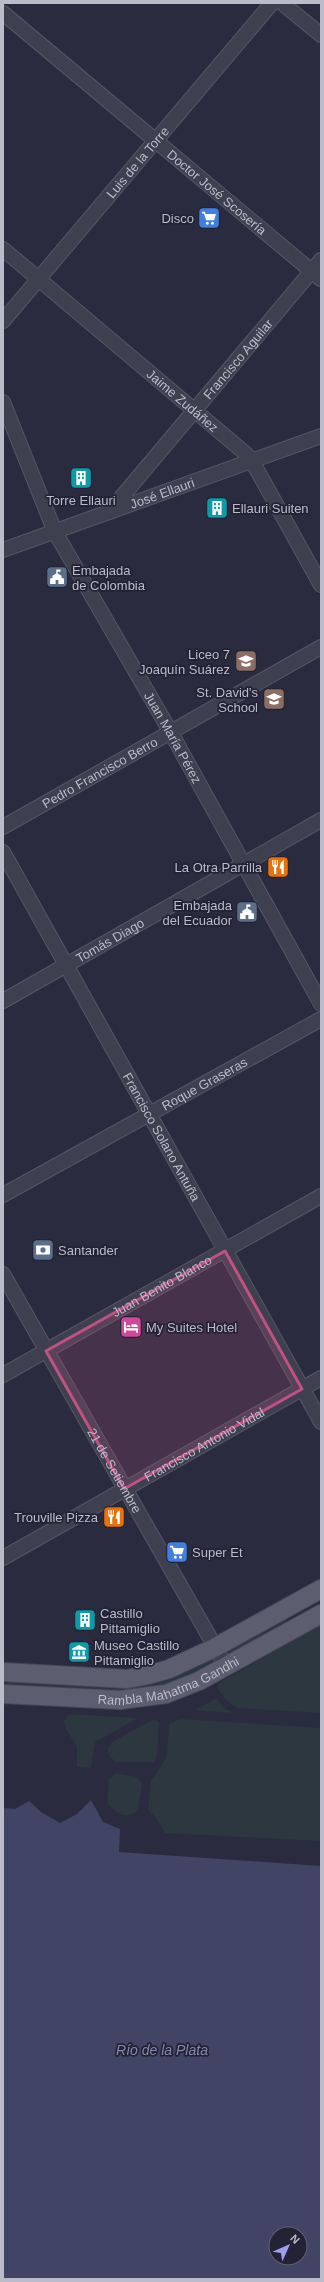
<svg xmlns="http://www.w3.org/2000/svg" width="324" height="2282" viewBox="0 0 324 2282" font-family="Arial,sans-serif">
	<rect width="100%" height="100%" fill="#2a2b3f"/>
	<!-- green -->
	<path fill="#2c3740" d="M298 1611 270 1635 233 1656 227 1649Z
		M321 1625V1713L238 1708C228 1703 223 1697 217 1687L219 1683Z
		M212 1657 218 1664 151 1692 3 1689V1679L114 1685Z
		M216 1698 225 1709 234 1713 196 1710Z
		M69 1714 138 1718 97 1741 95 1743 91 1768 77 1767V1747L65 1727 64 1721Z
		M154 1719 159 1722 157 1757 154 1762H116L110 1757 107 1749 112 1742Z
		M180 1719 321 1728V1841L165 1833 156 1818 148 1810 151 1781 167 1756 169 1724Z
		M116 1773 137 1777 142 1783 138 1810C127 1821 115 1813 107 1803L109 1779Z"/>
	<!-- water -->
	<path fill="#424466" fill-rule="evenodd" d="M91 1800 103 1822 120 1829 119 1852 321 1866V2279H3V1808L15 1809 29 1801 41 1812 60 1823 77 1814ZM276 2234H300V2258H276Z"/>
	<g fill="none" stroke-linecap="round" stroke-linejoin="round">
		<!-- minor casing -->
		<g stroke="#565667" stroke-width="16">
			<g id="minor">
				<path d="M282 3 321 35"/>
				<path id="s1" d="M3 13 321 279"/>
				<path id="s2" d="M3 249 245 453 252 461 321 585"/>
				<path id="s3" d="M3 321 272 3"/>
				<path id="s4" d="M3 402 55 532 170 731 321 1004"/>
				<path id="s5" d="M109 512 321 260"/>
				<path id="s6" d="M3 550 321 436"/>
				<path id="s7" d="M3 827 321 647"/>
				<path id="s8" d="M3 852 321 1422"/>
				<path id="s9" d="M3 1001 321 820"/>
				<path id="s10" d="M3 1195 321 1019"/>
				<path id="s11" d="M3 1274 226 1666"/>
				<path id="s12" d="M3 1375 321 1196"/>
				<path id="s13" d="M3 1558 321 1378"/>
			</g>
		</g>
		<!-- major casing -->
		<g stroke="#484859" stroke-width="20">
			<g id="major">
				<path d="M3 1672 127 1679 148 1675 169 1669 214 1648 321 1589"/>
				<path id="s14" d="M3 1694 120 1700 166 1694 199 1681 321 1614"/>
			</g>
		</g>
		<!-- minor -->
		<use href="#minor" stroke="#3e3f4f" stroke-width="14"/>
		<!-- major -->
		<use href="#major" stroke="#5c5d6f" stroke-width="18"/>
	</g>
	<!-- marked area -->
	<path fill="#c05182" fill-opacity="0.2" stroke="#c05182" stroke-width="3" stroke-linejoin="round" d="M225 1251 302 1389 124 1489 46 1351Z"/>
	<!-- icons -->
	<defs>
		<g id="supermarket-square" transform="scale(1.15)"><rect x="-9" y="-9" width="18" height="18" rx="4" fill="#3f7fe0" stroke="#232335"/><path d="M-6-5.5h2.5l.6 2H6L4.5 2H-2.5L-4.4-4H-6ZM-1.5 3.2a1.3 1.3 0 1 0 .1 0ZM3 3.2a1.3 1.3 0 1 0 .1 0Z" fill="#fff"/></g>
		<g id="building-square" transform="scale(1.15)"><rect x="-9" y="-9" width="18" height="18" rx="4" fill="#0f9aa8" stroke="#232335"/><path d="M-4-6H4V6H1V3H-1V6H-4ZM-2.5-4.3h1.7v1.8h-1.7ZM.8-4.3h1.7v1.8H.8ZM-2.5-1h1.7V.8h-1.7ZM.8-1h1.7V.8H.8Z" fill="#fff"/></g>
		<g id="civic-square" transform="scale(1.15)"><rect x="-9" y="-9" width="18" height="18" rx="4" fill="#5c6f8a" stroke="#232335"/><path d="M-.6-6.5H3V-4.5H.6V-3L4-1V1h2V6H-6V1h2V-1L-.6-3ZM-1.2 2.5V6h2.4V2.5Z" fill="#fff"/></g>
		<g id="school-square" transform="scale(1.15)"><rect x="-9" y="-9" width="18" height="18" rx="4" fill="#8d6e63" stroke="#232335"/><path d="M0-5L7-2L0 1L-7-2ZM-4 1L0 2.5L4 1V4Q0 6-4 4Z" fill="#fff"/></g>
		<g id="restaurant-square" transform="scale(1.15)"><rect x="-9" y="-9" width="18" height="18" rx="4" fill="#e8710a" stroke="#232335"/><path d="M-5-6h1v4h1v-4h1v4h1v-4h1v5L-1.5 .5V6h-2V.5L-5-1ZM5-6V6H3V1.5H1.5Q1.5-4 5-6Z" fill="#fff"/></g>
		<g id="bank-square" transform="scale(1.15)"><rect x="-9" y="-9" width="18" height="18" rx="4" fill="#5c6f8a" stroke="#232335"/><path d="M-6-4H6V4H-6ZM0-2.3a2.3 2.3 0 1 0 0 4.6a2.3 2.3 0 1 0 0-4.6Z" fill="#fff"/></g>
		<g id="hotel-square" transform="scale(1.15)"><rect x="-9" y="-9" width="18" height="18" rx="4" fill="#d1479c" stroke="#232335"/><path d="M-6-4.5h1.5V1H6V5H4.5V3h-9V5H-6ZM-4 0a1.8 1.8 0 1 1 3.6 0ZM.5 0V-2.5h3Q6-2.5 6 0Z" fill="#fff"/></g>
		<g id="museum-square" transform="scale(1.15)"><rect x="-9" y="-9" width="18" height="18" rx="4" fill="#0f9aa8" stroke="#232335"/><path d="M0-6L6-3V-2H-6V-3ZM-5-1h2V3h-2ZM-1-1h2V3h-2ZM3-1h2V3H3ZM-6 4H6V6H-6Z" fill="#fff"/></g>
	</defs>
	<g fill-rule="evenodd">
		<use href="#supermarket-square" x="209" y="218"/>
		<use href="#building-square" x="81" y="478"/>
		<use href="#building-square" x="217" y="508"/>
		<use href="#civic-square" x="57" y="577"/>
		<use href="#school-square" x="246" y="661"/>
		<use href="#school-square" x="274" y="699"/>
		<use href="#restaurant-square" x="278" y="867"/>
		<use href="#civic-square" x="247" y="912"/>
		<use href="#bank-square" x="43" y="1250"/>
		<use href="#hotel-square" x="131" y="1327"/>
		<use href="#restaurant-square" x="114" y="1517"/>
		<use href="#supermarket-square" x="177" y="1552"/>
		<use href="#building-square" x="85" y="1620"/>
		<use href="#museum-square" x="79" y="1652"/>
	</g>
	<g text-anchor="middle" stroke-width="3.5" stroke-linejoin="round" paint-order="stroke">
		<!-- street labels -->
		<g font-size="13" fill="#bbbbca" stroke="#232335">
			<text dy="5" stroke="none"><textPath href="#s3" startOffset="208">Luis de la Torre</textPath></text>
			<text dy="5" stroke="none"><textPath href="#s1" startOffset="279">Doctor José Scosería</textPath></text>
			<text dy="5" stroke="none"><textPath href="#s5" startOffset="200">Francisco Aguilar</textPath></text>
			<text dy="5" stroke="none"><textPath href="#s2" startOffset="235">Jaime Zudáñez</textPath></text>
			<text dy="5" stroke="none"><textPath href="#s6" startOffset="169">José Ellauri</textPath></text>
			<text dy="5" stroke="none"><textPath href="#s4" startOffset="377">Juan María Pérez</textPath></text>
			<text dy="5" stroke="none"><textPath href="#s7" startOffset="111">Pedro Francisco Berro</textPath></text>
			<text dy="5" stroke="none"><textPath href="#s9" startOffset="123">Tomás Diago</textPath></text>
			<text dy="5" stroke="none"><textPath href="#s10" startOffset="230">Roque Graseras</textPath></text>
			<text dy="5" stroke="none"><textPath href="#s8" startOffset="326">Francisco Solano Antuña</textPath></text>
			<text dy="5" stroke="none"><textPath href="#s12" startOffset="182">Juan Benito Blanco</textPath></text>
			<text dy="5" stroke="none"><textPath href="#s13" startOffset="231">Francisco Antonio Vidal</textPath></text>
			<text dy="5" stroke="none"><textPath href="#s11" startOffset="226">21 de Setiembre</textPath></text>
			<text dy="5" stroke="none"><textPath href="#s14" startOffset="169">Rambla Mahatma Gandhi</textPath></text>
		</g>
		<!-- poi labels -->
		<g font-size="13" fill="#bbbbca" stroke="#232335" text-anchor="start">
			<text x="194" y="223" text-anchor="end">Disco</text>
			<text x="81" y="505" text-anchor="middle">Torre Ellauri</text>
			<text x="232" y="513">Ellauri Suiten</text>
			<text x="72" y="575">Embajada<tspan x="72" dy="15">de Colombia</tspan></text>
			<text x="230" y="659" text-anchor="end">Liceo 7<tspan x="230" dy="15">Joaquín Suárez</tspan></text>
			<text x="258" y="697" text-anchor="end">St. David's<tspan x="258" dy="15">School</tspan></text>
			<text x="262" y="872" text-anchor="end">La Otra Parrilla</text>
			<text x="232" y="910" text-anchor="end">Embajada<tspan x="232" dy="15">del Ecuador</tspan></text>
			<text x="58" y="1255">Santander</text>
			<text x="146" y="1332">My Suites Hotel</text>
			<text x="98" y="1522" text-anchor="end">Trouville Pizza</text>
			<text x="192" y="1557">Super Et</text>
			<text x="100" y="1618">Castillo<tspan x="100" dy="15">Pittamiglio</tspan></text>
			<text x="94" y="1650">Museo Castillo<tspan x="94" dy="15">Pittamiglio</tspan></text>
		</g>
		<!-- water labels -->
		<g font-size="14" font-style="italic" fill="#8688ad" stroke="#232335">
			<text x="162" y="2055">Río de la Plata</text>
		</g>
	</g>
	<!-- border -->
	<rect width="324" height="2282" fill="none" stroke="#bbbbca" stroke-width="8"/>
	<!-- north arrow -->
	<g transform="translate(288 2246) rotate(45)"><circle r="19" fill="#232335" stroke="#606071"/>
	<path d="M0-3L7 15L0 10L-7 15Z" fill="#9d9fec"/>
	<text y="-6" font-size="11" font-weight="bold" text-anchor="middle" fill="#bbbbca">N</text>
	</g>
</svg>
